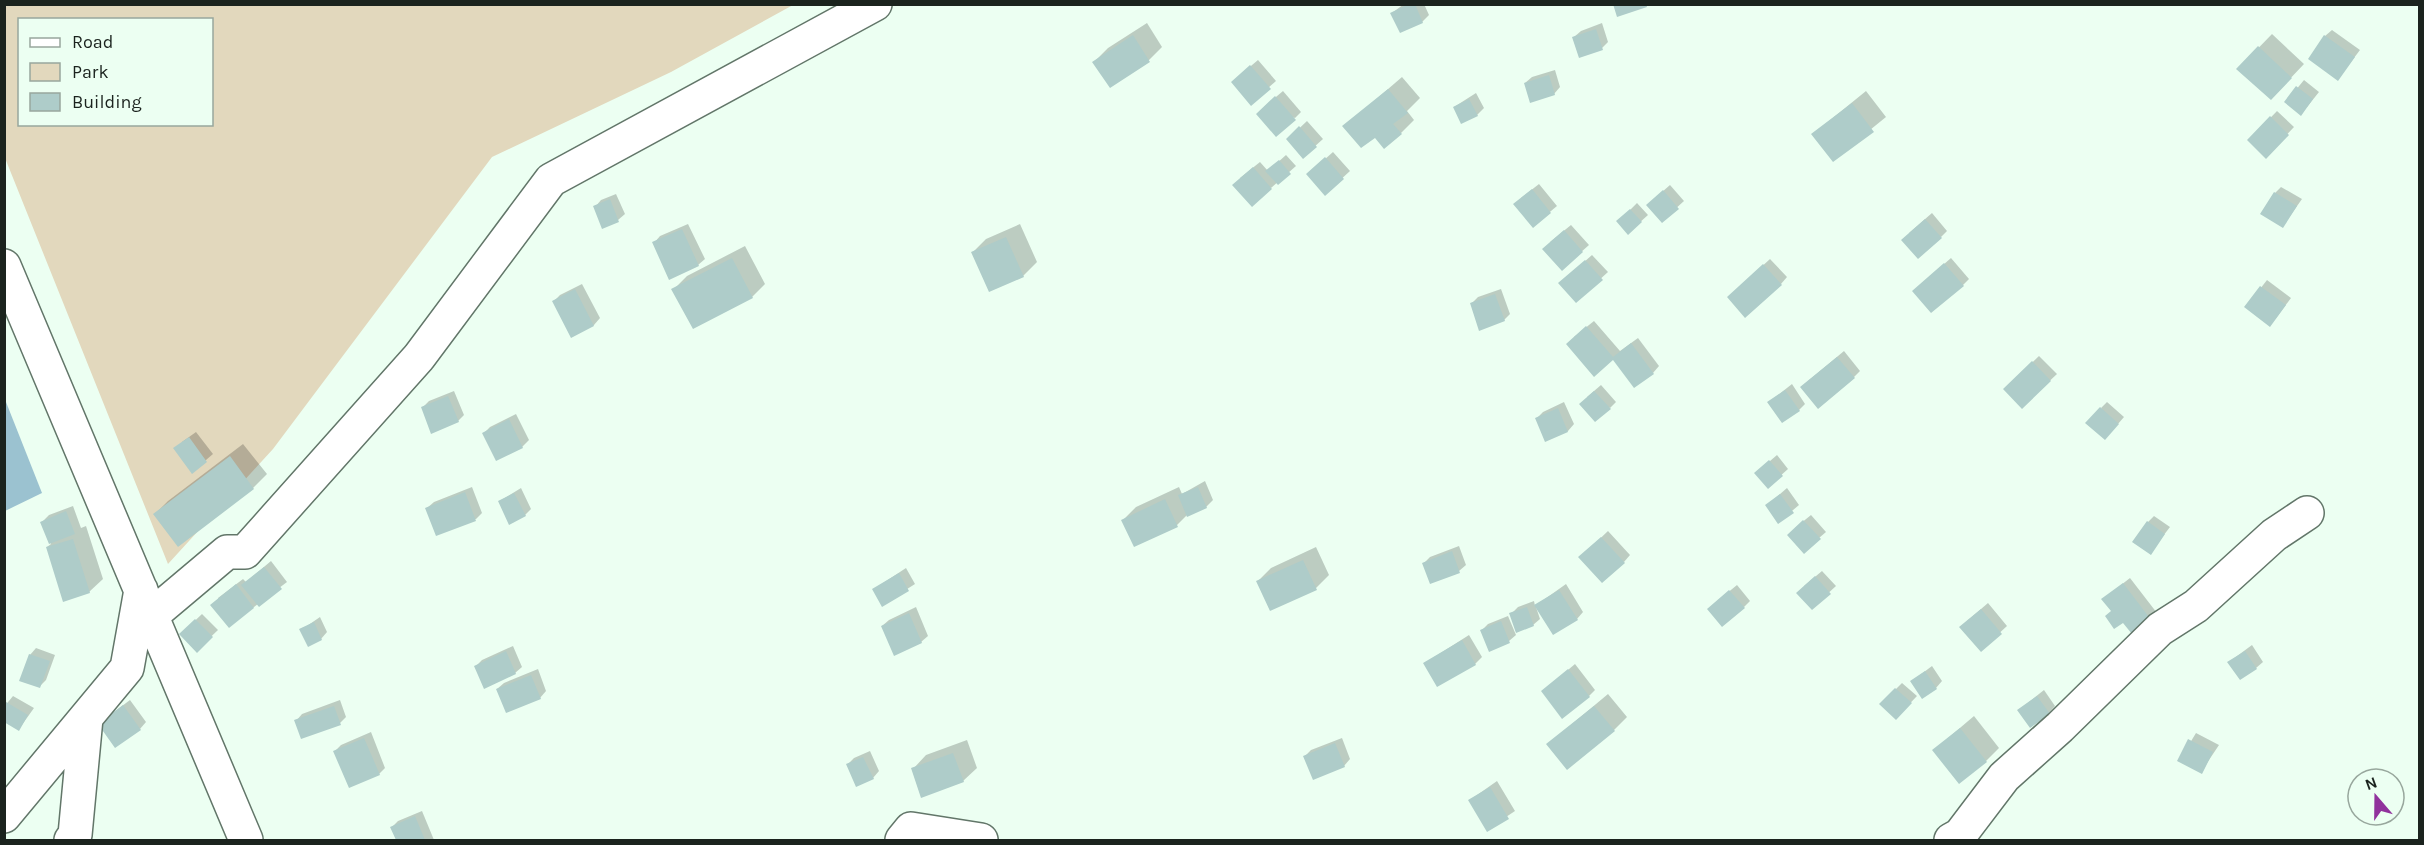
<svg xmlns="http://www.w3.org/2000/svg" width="2424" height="845" viewBox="0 0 2424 845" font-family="Karla,sans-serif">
	<rect width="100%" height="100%" fill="#ecfff2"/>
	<!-- green -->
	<path fill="#e2d8bd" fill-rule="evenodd" d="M5 5H793L671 72 492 157 273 449 168 564 5 158ZM20 20H212V124H20Z"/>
	<!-- water -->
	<path fill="#9bc2d0" d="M4 397 42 493 5 511H4Z"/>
	<!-- shadow -->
	<path fill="#0003" d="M1404 4H1424L1429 15 1422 22 1392 13Z
		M1147 23 1162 47 1149 60 1111 86 1094 62 1108 48Z
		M1602 23 1608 42 1602 48 1574 37 1581 31Z
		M2332 30 2360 50 2338 79 2325 36Z
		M2272 34 2304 64 2284 85 2238 69Z
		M1258 60 1276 81 1251 103 1239 76Z
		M1555 70 1560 87 1554 94 1525 83 1532 77Z
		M1402 77 1420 98 1407 111 1414 120 1401 133 1375 136 1345 126Z
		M2304 80 2319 92 2307 107 2286 102Z
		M1283 91 1301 112 1295 118 1264 107Z
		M1866 91 1886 117 1833 160 1813 134Z
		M1476 93 1484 108 1477 115 1454 107Z
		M2277 111 2294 127 2266 157 2249 140Z
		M1307 121 1323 139 1303 157 1288 139Z
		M1333 152 1350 171 1325 194 1315 168Z
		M1286 155 1296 166 1271 188 1240 178 1260 162 1268 171Z
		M1539 184 1557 206 1533 226 1521 198Z
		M1670 185 1684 201 1662 221 1654 199Z
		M2281 187 2302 199 2283 226 2275 193Z
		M616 194 625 214 618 220 595 207 601 200Z
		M1637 203 1648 215 1628 233 1625 215Z
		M1932 213 1947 231 1941 237 1909 233Z
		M688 224 705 259 698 265 654 243 660 236Z
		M1020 224 1037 262 1023 276 973 252 986 239Z
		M1571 225 1589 245 1562 269 1550 242Z
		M745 246 765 284 752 297 673 290 687 276Z
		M1592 255 1608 272 1576 301 1567 277Z
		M1951 258 1969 279 1963 285H1920Z
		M1770 259 1787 277 1781 284 1735 291Z
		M2267 280 2291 298 2276 318 2246 307Z
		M582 284 600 318 594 325 571 336 554 301 560 295Z
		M1501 289 1510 314 1504 320 1471 304 1478 297Z
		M1594 321 1620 351 1638 338 1659 366 1653 373 1614 358 1574 337Z
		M1844 351 1860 371 1854 377 1808 381Z
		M2039 356 2057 374 2022 407 2005 389Z
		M1792 384 1805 404 1799 410 1769 402Z
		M1601 385 1616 402 1610 408 1587 397Z
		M454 391 464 415 458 421 423 407 429 401Z
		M1564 402 1574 424 1568 431 1546 440 1537 418 1543 412Z
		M2107 402 2124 417 2111 432 2101 408Z
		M516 414 529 440 522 447 484 433 490 427Z
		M196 432 213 454 192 472 182 442Z
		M243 444 267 474 253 488 178 545 155 514 168 501Z
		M1777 455 1788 469 1768 487 1763 467Z
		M1205 481 1213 500 1206 507 1188 514 1177 525 1135 545 1123 520 1136 507 1179 487 1182 494Z
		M472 487 482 513 476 519 437 534 427 508 434 502Z
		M521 488 531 509 525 515 500 501Z
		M1787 488 1799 505 1779 522 1767 505Z
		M73 506 81 528 86 526 103 579 89 592 47 547 51 544 42 522 49 515Z
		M1811 515 1826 532 1819 538 1795 528Z
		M2154 516 2170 527 2150 553 2148 522Z
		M1608 531 1630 555 1624 562 1587 551Z
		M1459 546 1466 565 1459 571 1424 563 1430 557Z
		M1316 547 1329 575 1316 588 1258 581 1271 568Z
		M271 561 287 582 229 626 218 598 243 579 246 582Z
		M906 568 915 584 882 605 874 589Z
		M1822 571 1836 586 1812 608 1804 586Z
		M2130 578 2157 613 2151 619 2112 611 2103 599Z
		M1566 584 1583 612 1577 619 1536 607 1540 619 1533 625 1511 614 1518 607 1534 601 1535 606Z
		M1737 585 1750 601 1744 607 1715 603Z
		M1988 603 2007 626 1981 650 1967 621Z
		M916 607 928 636 921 642 882 626 889 620Z
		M202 614 218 630 197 650 181 634Z
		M1508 616 1516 635 1509 641 1481 631 1488 624Z
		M320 617 327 632 321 639 301 630Z
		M1469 635 1482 657 1475 664 1425 663Z
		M2252 645 2263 662 2256 668 2229 662Z
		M513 646 522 667 515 673 476 666 482 660Z
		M36 648 55 655 46 680 40 686 30 655Z
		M1575 664 1595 690 1589 696 1543 691Z
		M1932 666 1942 681 1936 688 1912 681Z
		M538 669 546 691 540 698 497 689 504 683Z
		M1902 683 1917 696 1896 718 1881 704Z
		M2044 690 2055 706 2049 713 2019 710Z
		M1608 694 1627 717 1614 730 1548 744Z
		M13 696 34 708 19 729 4 721V707Z
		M130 700 146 722 140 729 106 718Z
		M340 700 346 717 340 723 296 721 302 714Z
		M1974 716 1999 748 1986 761 1934 750Z
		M371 732 385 768 379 774 335 751 341 745Z
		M2196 733 2219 745 2201 772 2179 761Z
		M1342 738 1350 759 1344 766 1304 757 1311 750Z
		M967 740 977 768 963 781 913 769 926 755Z
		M870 751 879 771 873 778 848 764 854 758Z
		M1497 781 1515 811 1488 829 1470 800Z
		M422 811 434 840H397L392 827 398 821Z"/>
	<!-- building -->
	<path fill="#aeccc9" d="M1409 4H1415L1423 23 1400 33 1390 13Z
		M1613 4H1646L1647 7 1617 17Z
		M1596 29 1603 50 1579 58 1572 37Z
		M1133 35 1150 62 1110 88 1092 62Z
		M2324 35 2355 57 2338 81 2308 59Z
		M2258 46 2292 78 2271 100 2236 69Z
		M1250 65 1271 89 1251 106 1231 82Z
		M1549 75 1555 95 1530 103 1524 83Z
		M2296 86 2313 99 2301 116 2284 102Z
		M1388 89 1408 113 1393 124 1402 134 1384 149 1375 138 1361 148 1342 126Z
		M1275 96 1296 120 1276 137 1256 114Z
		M1469 99 1478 116 1461 124 1453 107Z
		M1852 103 1874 132 1833 162 1811 134Z
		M2270 116 2289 135 2266 159 2247 140Z
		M1299 126 1317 147 1303 159 1286 139Z
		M1325 157 1344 179 1325 196 1306 174Z
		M1279 160 1291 174 1278 185 1265 171Z
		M1253 167 1272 189 1252 207 1232 185Z
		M1532 189 1551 213 1533 228 1513 204Z
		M1663 190 1679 209 1662 223 1646 205Z
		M2274 192 2297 206 2283 228 2260 214Z
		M610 199 619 222 602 229 593 206Z
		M1630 209 1642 222 1628 235 1616 221Z
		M1925 219 1942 238 1918 259 1901 240Z
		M682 229 699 266 669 280 652 242Z
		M1564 230 1583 252 1562 271 1542 249Z
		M1006 237 1024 277 989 292 971 252Z
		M732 258 753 298 693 329 671 289Z
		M1585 260 1603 280 1576 303 1558 283Z
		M1944 263 1964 286 1931 313 1912 291Z
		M1763 264 1782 285 1745 318 1727 297Z
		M2260 286 2286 305 2270 327 2244 307Z
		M575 289 594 326 571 338 552 301Z
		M1495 294 1505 321 1479 331 1470 303Z
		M1586 326 1613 357 1631 343 1654 374 1634 388 1613 360 1594 377 1566 344Z
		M1837 357 1855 378 1818 409 1800 387Z
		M2032 361 2051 381 2022 409 2003 389Z
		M1785 390 1800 411 1782 423 1767 402Z
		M1594 391 1611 409 1595 422 1579 404Z
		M448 396 459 422 431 434 421 407Z
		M2100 407 2119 424 2105 440 2085 423Z
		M1558 408 1568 432 1545 442 1535 418Z
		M509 419 523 448 496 461 482 433Z
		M189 437 207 462 192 474 173 448Z
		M230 456 254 489 178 547 153 514Z
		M1769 460 1783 476 1768 489 1754 473Z
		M1198 487 1207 508 1187 517 1178 495Z
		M465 492 476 521 436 536 425 508Z
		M514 493 526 516 509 525 498 501Z
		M1780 494 1794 513 1778 524 1765 505Z
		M1165 499 1178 527 1134 547 1121 520Z
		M66 511 75 534 49 544 40 522Z
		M1803 520 1821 539 1804 554 1787 535Z
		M2147 521 2165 534 2151 555 2132 542Z
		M1601 537 1625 563 1602 583 1578 557Z
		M73 539 90 593 63 602 46 547Z
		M1452 551 1460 573 1430 584 1422 563Z
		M1303 560 1317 590 1270 611 1256 581Z
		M264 567 282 589 259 607 241 585Z
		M899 573 909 591 882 607 872 589Z
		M1815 576 1831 594 1812 610 1796 593Z
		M2123 583 2152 621 2132 634 2123 623 2114 629 2105 616 2111 611 2101 599Z
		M236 584 254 608 229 628 210 605Z
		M1559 590 1578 620 1553 635 1534 605Z
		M1729 590 1745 608 1722 627 1707 609Z
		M1527 607 1534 626 1516 633 1509 613Z
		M1981 609 2002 634 1981 652 1959 627Z
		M909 613 922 643 894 656 881 626Z
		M195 619 213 637 197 653 179 634Z
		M1501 621 1510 643 1489 652 1480 630Z
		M314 622 322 640 308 647 299 629Z
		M1462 640 1476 665 1437 687 1423 663Z
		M506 651 516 674 484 689 474 666Z
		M2245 651 2257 669 2240 680 2227 662Z
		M29 654 50 661 40 688 19 681Z
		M1568 669 1590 697 1562 719 1541 691Z
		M1925 671 1937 689 1922 699 1910 681Z
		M531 675 541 699 506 713 496 689Z
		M1895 688 1912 703 1896 720 1879 704Z
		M2037 696 2050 714 2030 728 2017 710Z
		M6 702 28 715 19 731 4 722Z
		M123 705 141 730 115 748 98 724Z
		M334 706 341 725 301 739 294 720Z
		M1594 706 1615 731 1567 770 1546 744Z
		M1960 728 1987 762 1959 784 1932 750Z
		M364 738 380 775 349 788 333 751Z
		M2188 739 2213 752 2202 774 2177 761Z
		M1335 743 1345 767 1313 780 1303 756Z
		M953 753 964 782 921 798 911 768Z
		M863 757 874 779 856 787 846 764Z
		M1490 787 1509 819 1487 832 1468 800Z
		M415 816 425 840H396L390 827Z"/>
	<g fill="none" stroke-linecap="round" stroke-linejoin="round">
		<!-- minor casing -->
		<g stroke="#627669" stroke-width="36">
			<path id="minor" d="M4 266 246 840
				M151 616 227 552H245L419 357 551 180 875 4
				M4 816 127 668 141 590
				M71 840 75 835 86 718
				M902 840 911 829 981 840
				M1951 840 1960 835 2004 777 2060 727 2160 629 2196 606 2274 535 2307 513"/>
		</g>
		<!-- minor -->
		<use href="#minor" stroke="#fff" stroke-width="33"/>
	</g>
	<!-- border -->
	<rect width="2424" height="845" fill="none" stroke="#1b231e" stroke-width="12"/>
	<!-- legend -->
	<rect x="18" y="18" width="195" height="108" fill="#ecfff2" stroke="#98a79d" stroke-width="1.5"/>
	<rect x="30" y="38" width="30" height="9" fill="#ffffff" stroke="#98a79d" stroke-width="1.5"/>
	<text x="72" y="48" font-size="18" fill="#1b231e">Road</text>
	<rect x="30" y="63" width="30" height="18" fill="#e2d8bd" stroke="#98a79d" stroke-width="1.5"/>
	<text x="72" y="78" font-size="18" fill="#1b231e">Park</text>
	<rect x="30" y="93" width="30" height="18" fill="#aeccc9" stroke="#98a79d" stroke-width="1.5"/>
	<text x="72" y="108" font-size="18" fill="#1b231e">Building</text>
	<!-- north arrow -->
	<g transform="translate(2376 797) rotate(340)"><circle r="28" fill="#ecfff2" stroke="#98a79d" stroke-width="1.5"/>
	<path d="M0-4.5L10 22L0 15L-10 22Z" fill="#90329c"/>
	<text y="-9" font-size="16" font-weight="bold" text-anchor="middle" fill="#1b231e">N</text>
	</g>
</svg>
